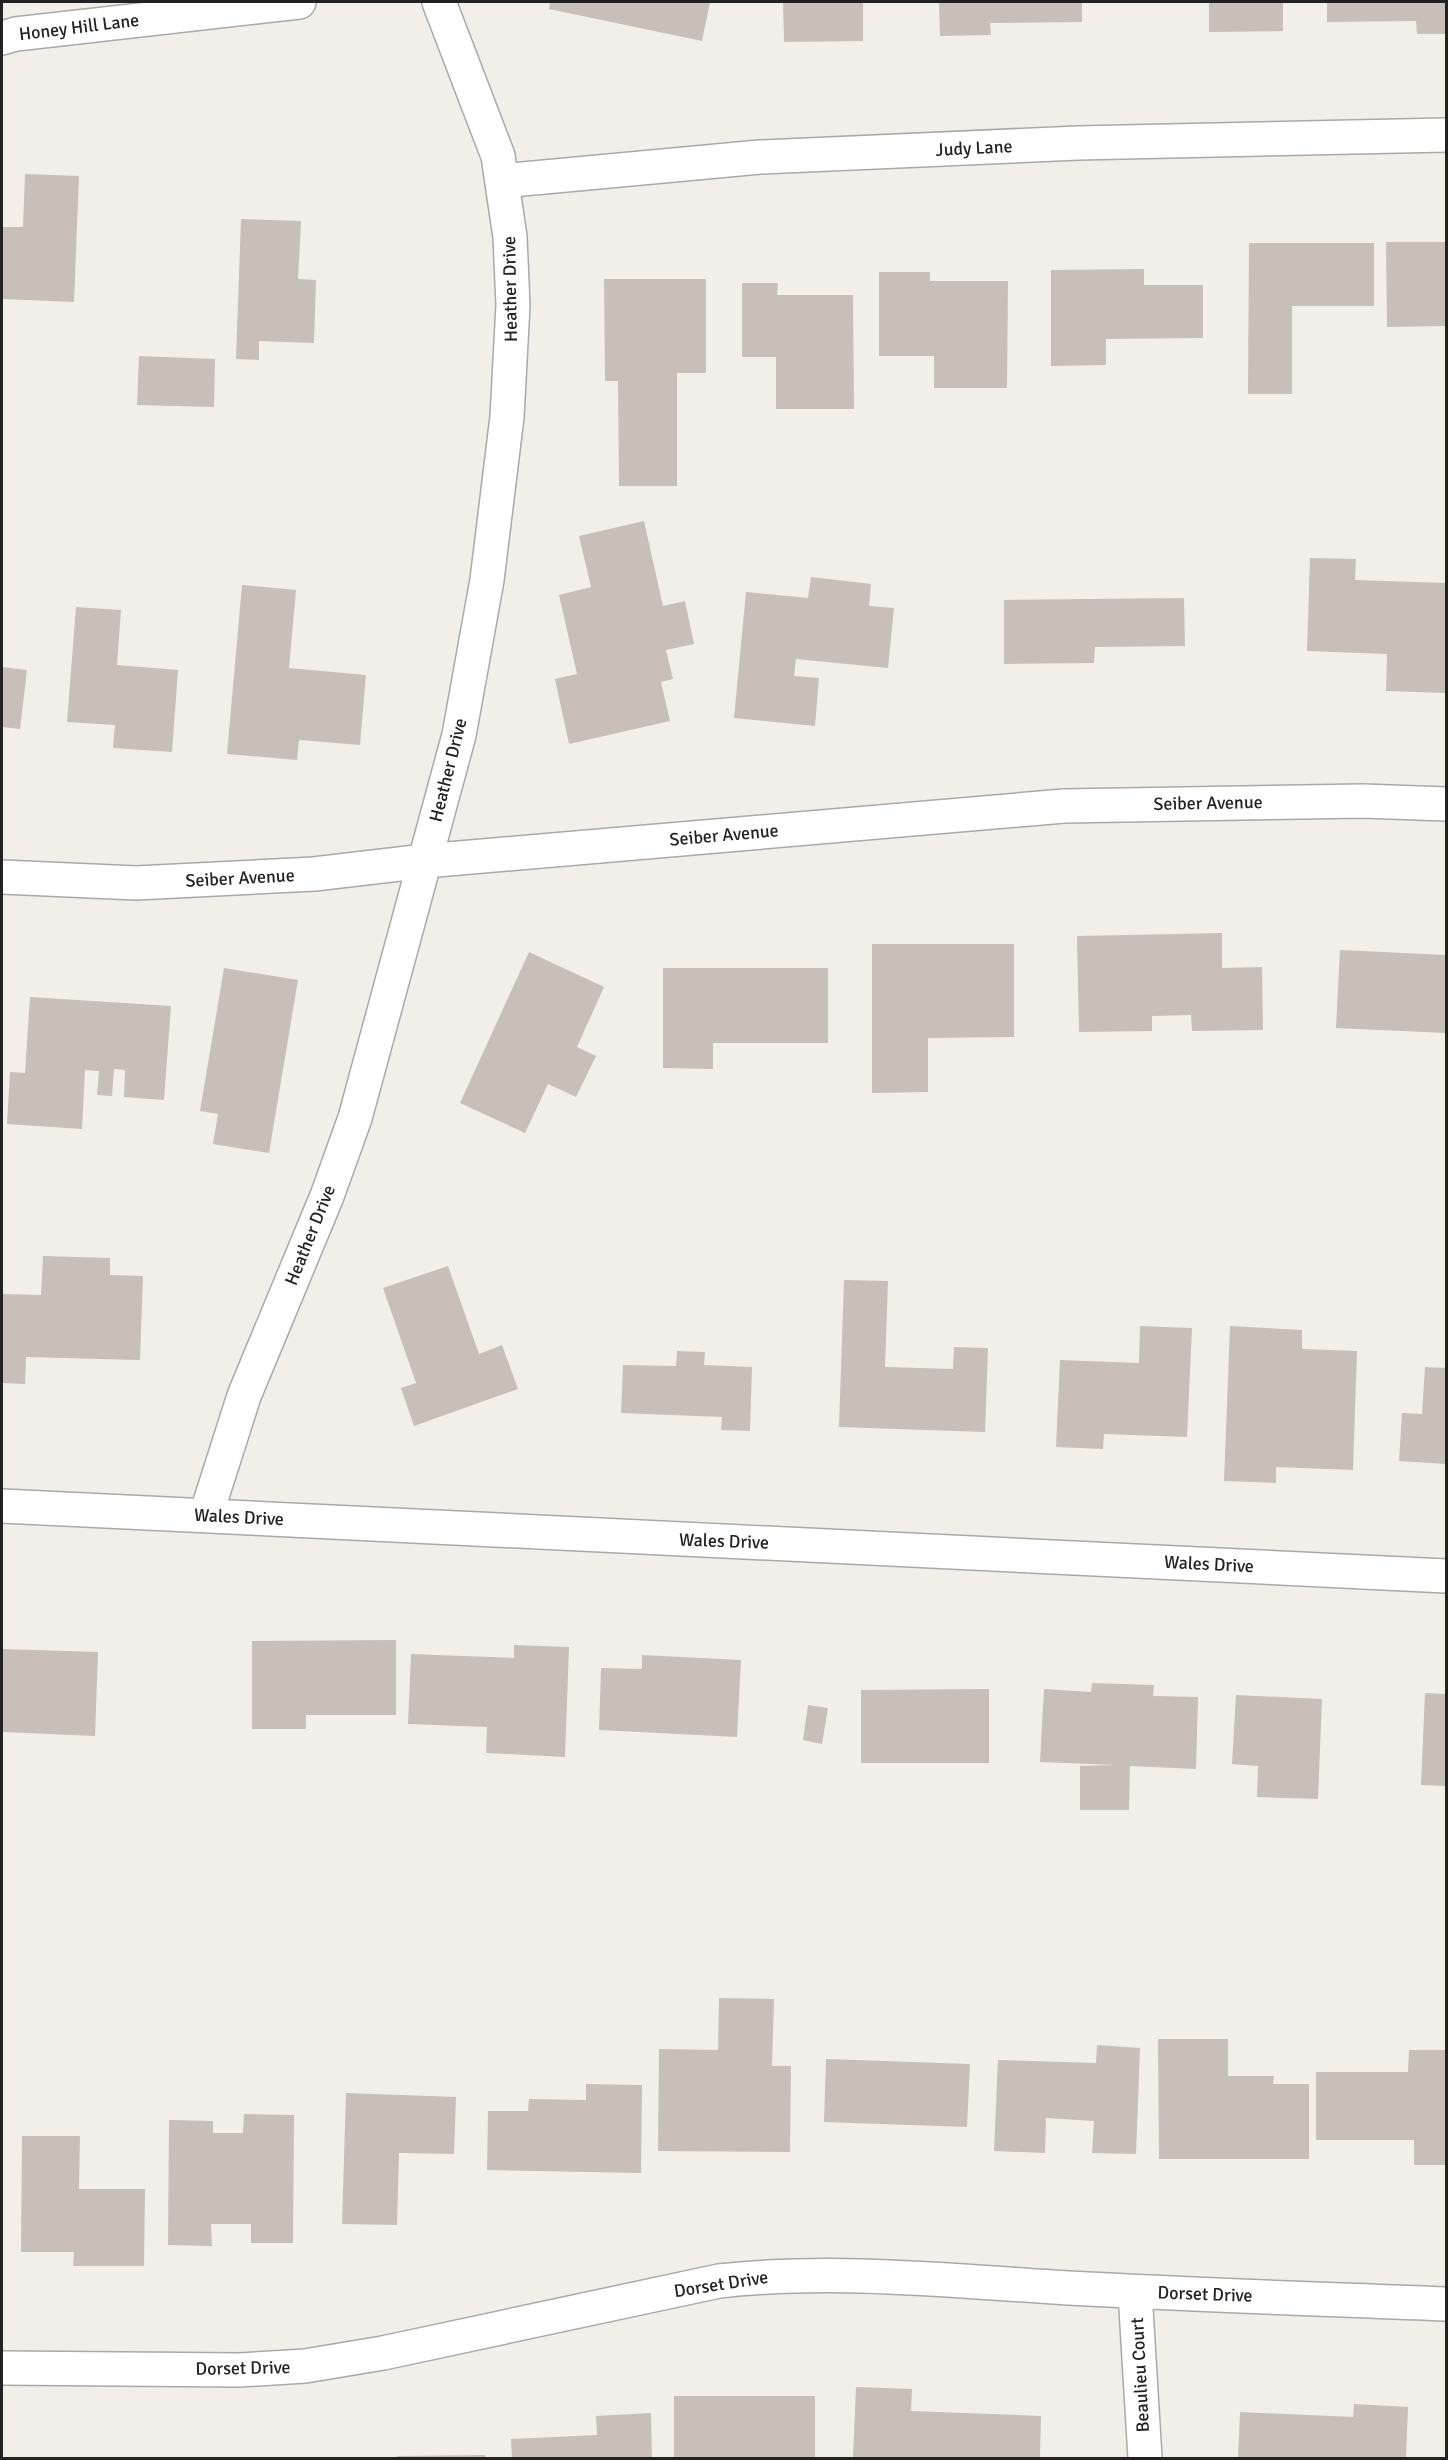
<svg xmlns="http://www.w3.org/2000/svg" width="1448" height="2460" viewBox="0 0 1448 2460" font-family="Signika,sans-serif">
	<rect width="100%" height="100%" fill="#f2efe9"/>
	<!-- building -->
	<path fill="#c7bfb8" d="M550 2H710L702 41 549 9Z
		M783 2H863V41L784 42Z
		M939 2H1082V22L990 23 991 35 940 36Z
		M1209 2H1283V31L1209 32Z
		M1327 2H1446V34H1417L1416 21 1327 22Z
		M25 174 79 176 74 302 2 299V227H23Z
		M241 219 301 221 298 279 316 280 314 343 259 341V360L236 359Z
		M1386 242H1446V326L1387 327Z
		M1249 243H1374V306H1292V394H1248Z
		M1144 269V285H1203V338L1106 339V365L1051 366V270Z
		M879 272H930V281H1008L1007 388H934V356H879Z
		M604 279H706V373H677V486H619L618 381H605Z
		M742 283H778L777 295H853L854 409H776V357H742Z
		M139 356 215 359 214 407 137 405Z
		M644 521 663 606 685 601 694 644 666 650 673 679 661 682 670 721 569 744 555 679 577 674 559 595 591 587 579 536Z
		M1310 558 1356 559 1355 580 1446 583V693L1386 691 1387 654 1307 651Z
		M811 577 871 584 869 606 894 608 888 668 796 659 794 676 819 678 815 726 734 718 746 592 808 598Z
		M242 585 296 590 289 668 366 675 360 745 299 740 297 760 227 754Z
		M1184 598 1185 646 1095 647 1094 663 1004 664V600Z
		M76 607 121 610 117 665 178 670 172 752 113 748 115 725 67 722Z
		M2 667 27 670 20 729 2 727Z
		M1222 933V968L1262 967 1263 1030 1192 1031 1191 1015 1152 1016V1031L1079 1032 1077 936Z
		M872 944H1014V1037L928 1038V1092L872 1093Z
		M1340 950 1446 955V1033L1336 1028Z
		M529 952 604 987 577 1047 596 1056 576 1097 548 1084 525 1133 460 1103Z
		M224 968 298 980 269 1153 213 1144 218 1114 200 1111Z
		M663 968H828V1043H713V1069L663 1068Z
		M30 997 171 1006 164 1100 124 1097 125 1070 114 1069 112 1096 97 1095 99 1071 85 1070 82 1129 7 1124 10 1072 25 1073Z
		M43 1256 110 1258V1275L143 1276 140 1360 26 1357 25 1384 2 1383V1294L41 1295Z
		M448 1266 479 1354 502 1345 518 1389 414 1426 401 1388 416 1383 383 1288Z
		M844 1280 888 1281 885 1367 953 1369 954 1347 988 1348 985 1432 839 1427Z
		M1140 1326 1192 1328 1187 1437 1104 1434 1103 1449 1056 1447 1060 1360 1139 1363Z
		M1230 1326 1302 1330V1349L1357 1351 1353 1470 1276 1467V1483L1224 1481Z
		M677 1351 705 1352 704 1365 752 1367 750 1431 721 1430 722 1417 621 1413 623 1365 676 1366Z
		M1425 1367 1446 1368V1464L1399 1461 1402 1413 1422 1414Z
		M396 1640V1715H306V1729H252V1641Z
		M514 1645 569 1647 565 1757 486 1753 487 1727 408 1724 411 1654 514 1658Z
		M2 1649 98 1652 95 1736 2 1732Z
		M642 1655 741 1660 737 1737 599 1730 601 1668 642 1669Z
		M1092 1683 1154 1685 1153 1696 1198 1697 1196 1769 1130 1766 1129 1810H1080V1766L1116 1765 1040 1762 1044 1689 1091 1692Z
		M989 1689V1763H861V1690Z
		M1425 1693 1446 1694V1786L1421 1785Z
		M1236 1695 1322 1699 1318 1799 1257 1797 1258 1766 1232 1764Z
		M808 1705 828 1708 822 1744 803 1740Z
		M719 1998 774 1999 772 2066H791L790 2152 658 2151 659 2049 718 2050Z
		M1158 2039H1228V2076H1274L1273 2084H1309V2159H1159Z
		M1097 2045 1140 2048 1136 2154 1092 2153 1094 2121 1046 2118 1045 2153 994 2151 998 2060 1096 2063Z
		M1409 2050H1446V2165H1414V2140H1316V2072H1408Z
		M826 2059 970 2064 967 2127 824 2122Z
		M586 2084 642 2085 641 2173 487 2170 488 2111H528L529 2099 586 2100Z
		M346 2093 456 2097 454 2154 399 2153 397 2225 342 2224Z
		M244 2114 294 2115 293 2243H251V2224H211L212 2246 168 2245 169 2120 213 2121V2133H243Z
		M22 2136H80L79 2189H145L144 2266H73L74 2252H21Z
		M856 2387 912 2389 911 2411 1041 2416 1040 2458H853Z
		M674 2396H815V2458H674Z
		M1354 2404 1408 2407 1406 2458H1238L1240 2412 1353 2417Z
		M651 2413 652 2458H512L511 2439 597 2435 596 2416Z
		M485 2455 486 2458H397V2456Z"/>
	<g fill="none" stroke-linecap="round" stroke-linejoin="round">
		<!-- minor casing -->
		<g stroke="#a9a9a9" stroke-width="36">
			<path id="minor" d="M2 38 16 34 299 2
				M502 181 760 157 1078 143 1446 135
				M2 877 136 883 314 874 425 861 1064 806 1363 801 1446 804
				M2 1506 1446 1576
				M206 1515 244 1396 327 1196 355 1118 459 735 487 580 507 417 513 305 510 237 498 156 439 2
				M1135 2292 1145 2458
				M2 2368 240 2370 305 2366 383 2353 719 2281C836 2268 953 2281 1069 2288 1195 2295 1321 2299 1446 2304"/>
		</g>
		<!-- minor -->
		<use href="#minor" stroke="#fff" stroke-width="33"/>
	</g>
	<g text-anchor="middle" stroke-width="4.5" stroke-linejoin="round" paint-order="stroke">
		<!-- street labels -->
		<g font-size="18" fill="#222" stroke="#fff">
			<text transform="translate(79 27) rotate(-7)" y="6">Honey Hill Lane</text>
			<text transform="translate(974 148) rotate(-3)" y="6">Judy Lane</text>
			<text transform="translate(510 289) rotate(-91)" y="6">Heather Drive</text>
			<text transform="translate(448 770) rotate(-76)" y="6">Heather Drive</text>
			<text transform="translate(1208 803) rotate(-1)" y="6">Seiber Avenue</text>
			<text transform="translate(724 835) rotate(-5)" y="6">Seiber Avenue</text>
			<text transform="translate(240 878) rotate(-3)" y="6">Seiber Avenue</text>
			<text transform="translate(310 1235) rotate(-68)" y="6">Heather Drive</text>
			<text transform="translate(239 1517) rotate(3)" y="6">Wales Drive</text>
			<text transform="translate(724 1541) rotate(2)" y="6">Wales Drive</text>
			<text transform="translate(1209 1564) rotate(3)" y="6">Wales Drive</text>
			<text transform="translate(721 2284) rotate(-9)" y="6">Dorset Drive</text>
			<text transform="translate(1205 2294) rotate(2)" y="6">Dorset Drive</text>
			<text transform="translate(243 2368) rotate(-1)" y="6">Dorset Drive</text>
			<text transform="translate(1140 2375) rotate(-93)" y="6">Beaulieu Court</text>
		</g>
	</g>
	<!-- border -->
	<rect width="1448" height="2460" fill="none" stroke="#222222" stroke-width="6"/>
</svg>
